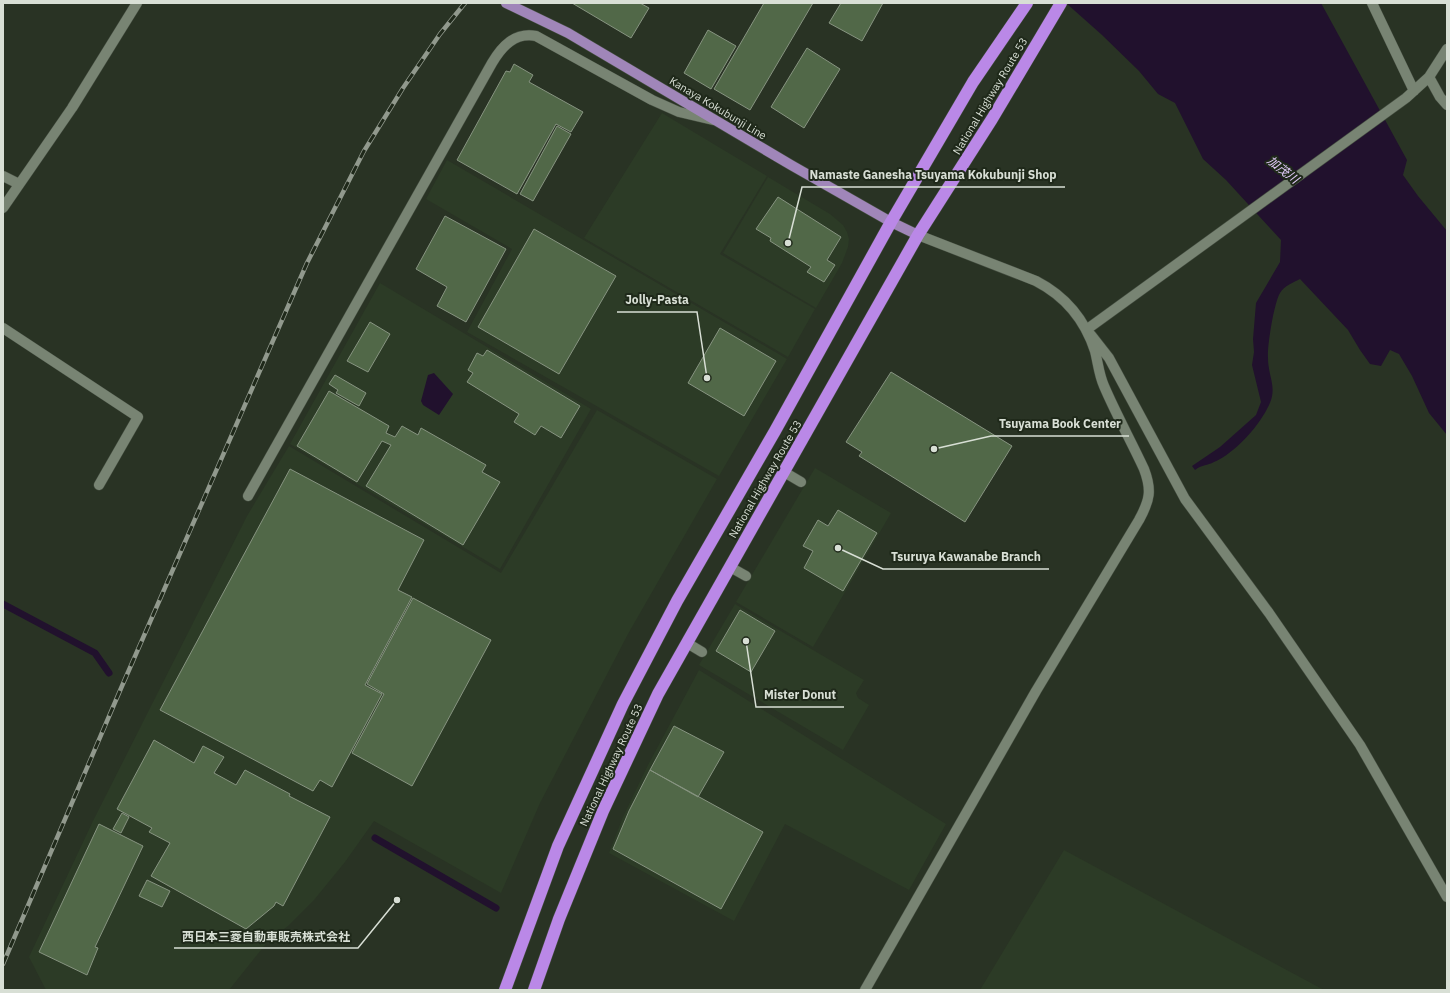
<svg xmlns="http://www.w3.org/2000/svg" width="1450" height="993" viewBox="0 0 1450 993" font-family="'IBM Plex Sans','Noto Sans JP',sans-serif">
	<rect width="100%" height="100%" fill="#293324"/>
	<!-- built -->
	<path fill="#2c3b26" d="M662 113 767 176 720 254 815 309 788 357 584 238Z
		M447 160 787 359 719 476 467 332 512 249 426 199Z
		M768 177 830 214 843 225 847 232 849 239 848 247 842 263 816 308 723 253Z
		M380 283 591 409 500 569 290 444Z
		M597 410 717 479 628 634 540 803 501 893 374 821 345 862 314 900 288 926 269 940 229 990H46L29 957 93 821 247 516 289 446 501 573Z
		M815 468 891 513 813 647 736 602Z
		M735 604 864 680 856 693 858 698 869 705 843 750 699 665Z
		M699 670 946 824 909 890 785 824 734 921 609 853 623 817 648 765Z
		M1064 850 1324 990H980Z"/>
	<!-- water -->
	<path fill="#21112d" d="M1066 3H1321L1407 160 1403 175 1418 196 1447 231V435L1429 413 1412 376 1399 354 1390 350 1381 366 1370 364 1360 350 1348 330 1300 279C1294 282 1284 286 1280 293 1274 303 1267 346 1268 358 1268 378 1279 388 1267 409 1257 428 1235 453 1214 462 1207 466 1203 464 1195 470L1192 466 1220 447 1256 415 1261 402 1252 365 1254 352 1253 339 1256 303 1280 262 1281 240 1226 180 1203 159 1175 103 1158 94 1139 71 1102 35Z
		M434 373 453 394 439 415 423 405 421 401 428 375Z"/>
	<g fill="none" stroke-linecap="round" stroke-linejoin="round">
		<!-- stream -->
		<path stroke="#21112d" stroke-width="7" d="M3 604 95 653 109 673
			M375 838 496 908"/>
	</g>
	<!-- building -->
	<path fill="#516848" stroke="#879481" d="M572 3H640L649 8 631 38Z
		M764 3H813L750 110 714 89Z
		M841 3H883L862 41 829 23Z
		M708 30 736 46 711 89 684 73Z
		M807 48 840 69 804 128 771 107Z
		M514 64 533 75 529 82 583 112 571 132 556 124 517 194 457 160 506 71 510 72Z
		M557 126 571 134 533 201 520 194Z
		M778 197 841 237 827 260 835 265 824 282 807 272 811 267 770 241 771 238 756 229Z
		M445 216 506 249 466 322 437 306 447 287 416 269Z
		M534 229 616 276 559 374 478 327Z
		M370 322 390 334 368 372 347 361Z
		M720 328 776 361 744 416 688 383Z
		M487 350 580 406 561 438 541 426 535 435 514 422 519 414 467 382 473 373 468 370 477 353 483 356Z
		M891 372 1012 446 965 522 859 456 862 452 846 442Z
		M335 375 366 393 359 406 336 393 338 390 329 384Z
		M329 391 389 426 386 433 395 437 402 426 418 435 421 428 486 465 482 472 500 482 463 545 366 486 391 445 382 441 357 482 297 446Z
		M290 469 424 540 398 590 412 597 365 685 382 694 332 787 320 780 313 791 160 710Z
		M838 510 877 533 843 591 804 568 813 551 803 546 818 520 828 526Z
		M413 598 491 640 412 786 352 753 384 694 367 684Z
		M740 610 775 631 751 672 716 651Z
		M674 726 724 752 698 797 650 770Z
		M154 740 194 763 203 746 224 757 214 773 236 785 245 770 290 794 289 796 330 817 283 906 276 902 274 906 246 929 151 876 170 843 149 832 152 828 117 809Z
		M650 770 763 832 721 909 613 849 629 811Z
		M122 813 129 817 121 833 113 829Z
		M99 824 143 846 95 947 98 948 87 975 39 952Z
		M147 880 170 891 162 907 139 896Z"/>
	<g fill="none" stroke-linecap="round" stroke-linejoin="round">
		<!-- minor casing -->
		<g stroke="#454e41" stroke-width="11">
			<path id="minor" d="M1372 3 1414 91
				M1447 49 1429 77 1440 97 1447 105
				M3 176 19 184
				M3 208 72 108 137 3
				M3 328 138 417 99 485
				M1086 330 1406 98 1429 77
				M1091 335 1109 358 1185 499 1269 613 1360 745 1447 897
				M784 472 801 482
				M248 496 492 63C502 46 515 32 536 36L652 100 679 112 713 120
				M730 567 746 576
				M687 643 702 652
				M865 990 1036 691 1139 520C1150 500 1152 490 1144 469 1131 441 1116 414 1104 386 1099 375 1098 363 1095 351 1085 320 1065 296 1036 281L918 235"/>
		</g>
		<!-- major casing -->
		<g stroke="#454e41" stroke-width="11">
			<path id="major" d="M506 3 568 33 791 165 891 222 918 235"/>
		</g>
		<!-- highway casing -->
		<g stroke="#454e41" stroke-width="13">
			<path id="highway" d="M505 990 558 846 623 704 677 601 775 431 891 222 973 82 1027 3
				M534 990 559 919 603 811 658 694 918 235 992 119 1061 3"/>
		</g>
		<!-- minor -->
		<use href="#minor" stroke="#788473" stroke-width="10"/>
		<!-- major -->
		<use href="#major" stroke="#a086b9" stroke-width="10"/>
		<!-- highway -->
		<use href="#highway" stroke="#ba88e7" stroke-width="12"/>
		<!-- rail casing -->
		<g stroke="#91998d" stroke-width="4.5">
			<path id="rail" d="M3 964 122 686 307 263 364 151 403 88 440 34 465 3"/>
		</g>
		<!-- rail -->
		<use href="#rail" stroke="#1f291a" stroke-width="3" stroke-dasharray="9" stroke-linecap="butt"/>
	</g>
	<g text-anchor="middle" stroke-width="4" stroke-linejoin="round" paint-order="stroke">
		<!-- street labels -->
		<g font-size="11" fill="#d8dfd5" stroke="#1f291a">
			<text transform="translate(990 96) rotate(-59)" y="4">National Highway Route 53</text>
			<text transform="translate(718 108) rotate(31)" y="4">Kanaya Kokubunji Line</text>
			<text transform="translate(765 479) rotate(-60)" y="4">National Highway Route 53</text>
			<text transform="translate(611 765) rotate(-65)" y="4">National Highway Route 53</text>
		</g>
		<!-- water labels -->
		<g font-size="12" font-style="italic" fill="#e3cbfb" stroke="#1f291a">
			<text transform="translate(1283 170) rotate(38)" y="4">加茂川</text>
		</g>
	</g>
	<!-- callouts -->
	<path fill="none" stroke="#d8dfd5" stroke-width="1.5" d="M788 243L802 187H1065M707 378L697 312H617M934 449L991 436H1129M838 548L883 569H1049M746 641L756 707H844M397 900L358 948H174"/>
	<g fill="#d8dfd5" stroke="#1f291a" stroke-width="1.5">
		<circle cx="788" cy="243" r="4"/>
		<circle cx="707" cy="378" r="4"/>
		<circle cx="934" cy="449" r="4"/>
		<circle cx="838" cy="548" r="4"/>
		<circle cx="746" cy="641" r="4"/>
		<circle cx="397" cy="900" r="4"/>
	</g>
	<g font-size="12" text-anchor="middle" font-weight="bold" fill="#d8dfd5" stroke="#1f291a" stroke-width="4" stroke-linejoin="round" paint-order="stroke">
		<text x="933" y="179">Namaste Ganesha Tsuyama Kokubunji Shop</text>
		<text x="657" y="304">Jolly-Pasta</text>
		<text x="1060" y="428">Tsuyama Book Center</text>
		<text x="966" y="561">Tsuruya Kawanabe Branch</text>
		<text x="800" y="699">Mister Donut</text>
		<text x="266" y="941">西日本三菱自動車販売株式会社</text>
	</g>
	<!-- border -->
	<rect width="1450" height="993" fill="none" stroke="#d8dfd5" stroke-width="8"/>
</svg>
